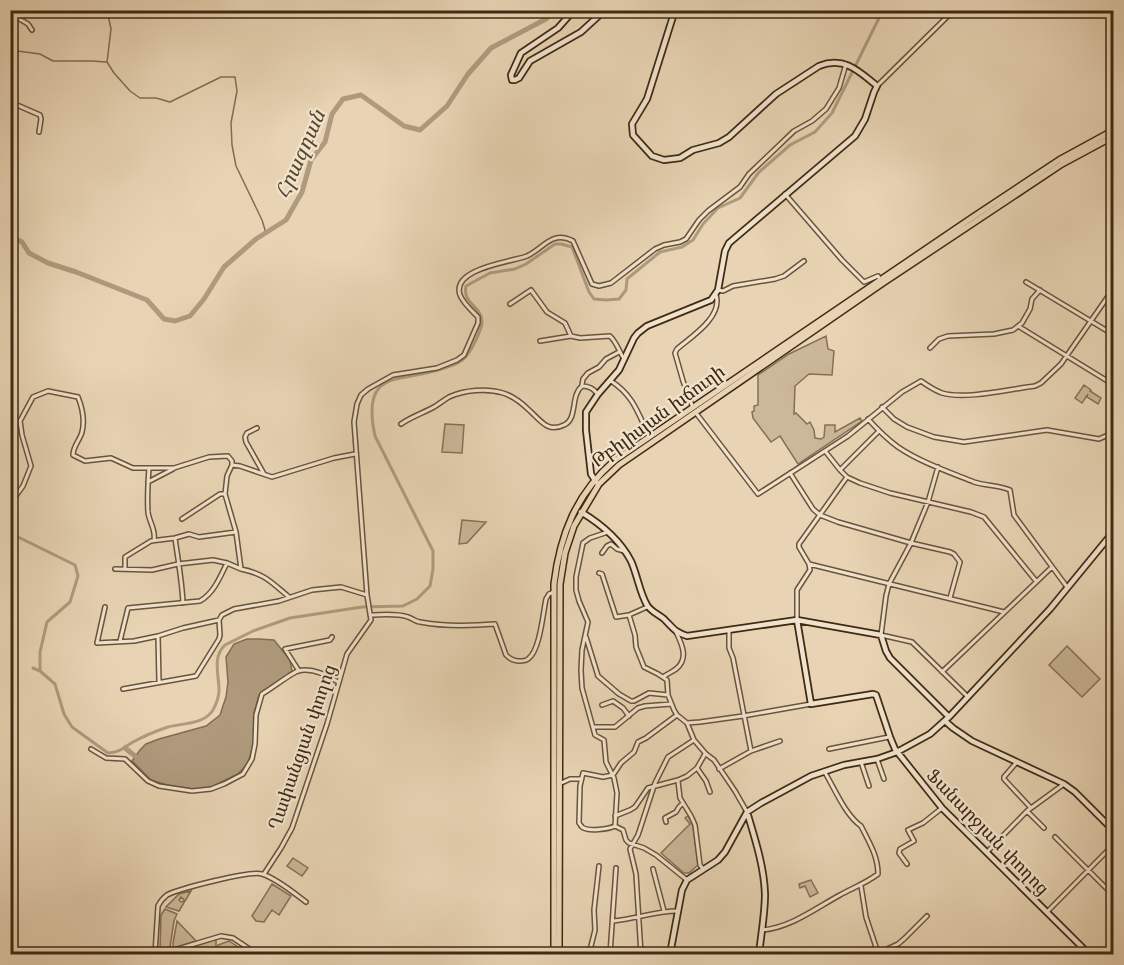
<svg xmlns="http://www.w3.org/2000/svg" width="1124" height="965" viewBox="0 0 1124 965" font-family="'Old Standard TT','Noto Serif Armenian',serif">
	<rect width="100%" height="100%" fill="#e8d4b4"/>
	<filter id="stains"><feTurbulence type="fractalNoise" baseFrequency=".00333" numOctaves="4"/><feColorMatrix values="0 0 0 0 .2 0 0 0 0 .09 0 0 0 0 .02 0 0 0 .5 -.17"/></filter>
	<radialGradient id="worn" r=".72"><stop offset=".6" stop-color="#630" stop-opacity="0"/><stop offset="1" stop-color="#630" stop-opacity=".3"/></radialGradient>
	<!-- green -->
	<path fill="#cbb799" stroke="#857056" stroke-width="1.5" d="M826 336 828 349 834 351 832 375 809 374 795 386 794 414 796 413 807 424 810 422 814 430 815 438 821 439 824 437 825 425H835V432L860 418 862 421 798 464 780 436 771 442 753 418 752 412 754 411V406L758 405V375L789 354Z
		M1084 385 1091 390 1090 391 1101 398 1098 404 1087 397 1088 394 1082 403 1075 398Z
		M445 424 464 425 462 453 442 452Z
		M462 520 486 522 467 543 459 544Z
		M1067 646 1100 679 1082 697 1049 665Z
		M688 816 693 825 698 865 689 873H684L661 853 690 824 685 818Z
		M293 858 308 868 302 876 287 866Z
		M811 880 818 893 810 897 805 886 800 888 799 884Z
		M272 884 291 896 279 915 272 910 264 922 256 921 252 916Z
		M191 891 185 901 181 897 179 900 181 902 185 901 179 911 166 907 179 894Z
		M165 909 177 914 174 921 170 947 160 950 161 915Z
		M177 921 196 941 173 948V943Z
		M216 939V949L213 948 211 950 212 952 225 954H206V949L203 948 200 951H190L185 954 180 951Z
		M229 941 238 947 233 954H227L228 951H218V945Z"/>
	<!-- water -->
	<path fill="#af9a7d" stroke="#826d53" stroke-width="1.5" d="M247 639H259L274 640 290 660 292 671C287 679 268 688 259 695L254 713V742L248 763 238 774 213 786 199 790 167 785 151 780 132 761 140 750 146 744 159 739 206 726 220 715 226 697 228 682 226 657 234 644Z"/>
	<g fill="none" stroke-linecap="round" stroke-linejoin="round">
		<!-- stream -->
		<path stroke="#826d53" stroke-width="1.5" d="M107 10 111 29 107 62 114 73 130 91 140 98H156L170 102 221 77H235L237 91 231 123 232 145 236 166 262 220 266 233
			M10 50 40 54 53 61H92L106 62"/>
		<!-- canal -->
		<path stroke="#af9a7d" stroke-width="3" d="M10 533 75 565 78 576 70 602 47 622 40 652V671
			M33 668 40 671 55 684 64 714 72 727 108 753C121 752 123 748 133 742 144 736 156 731 168 727 183 723 207 724 214 708 217 702 219 696 219 690 219 675 212 657 225 645L253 631 290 618 362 607 403 606 417 599 430 586 433 569V551L375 436C359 362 407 386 453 365 461 362 465 359 470 351 474 345 482 328 482 322 482 306 462 304 466 286L490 273 515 269 526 264 555 244H561L572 247 589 292 594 299 606 300 619 299 626 290 627 279 660 252 682 247 693 240 703 224 718 208 740 198 759 172 790 145 815 132 832 113 883 10"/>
		<!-- river -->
		<path stroke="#af9a7d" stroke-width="5" d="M10 236 22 242 29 253 48 263 76 272 147 300 164 319 175 321 190 316 204 299 224 267 256 239 286 220 302 192 311 160 325 142 332 114 343 99 361 95 404 126 420 130 447 106 468 74 491 48 546 19 554 10
			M125 748 135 756"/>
		<!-- street casing -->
		<g stroke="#69543b" stroke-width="6">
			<path id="street" d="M17 10 16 17 28 24 32 30
				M877 86 954 10
				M10 102 40 115 41 119 39 132
				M785 194 842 260 864 282 878 276 880 279
				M1026 282 1114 335
				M718 290 723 291 733 286 775 279 784 276 804 261
				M510 304 531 290 547 312 565 323 571 336 580 338 610 336C617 343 619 351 624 359
				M1018 326 1114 385
				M540 341 571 336
				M930 348 939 339 948 336 994 334 1013 330 1022 323 1030 309 1032 299 1040 290
				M611 381C633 395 638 413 649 436
				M582 385 583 379 588 373 599 367 606 359 619 352
				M882 407 894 419 907 427 934 437 964 442 1047 430 1099 439 1108 435 1114 442
				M693 408 683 381 675 353 677 349C691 337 723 317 716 295
				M696 413 758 494 848 436 902 392 921 381C928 386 934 390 942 393 965 400 1010 389 1035 386L1041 383 1061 364 1111 292 1114 290
				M868 419C877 429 887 439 898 447 920 462 949 472 974 482 986 486 999 485 1010 490L1014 515 1067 587
				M401 424C411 417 423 413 434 407 439 404 444 400 449 397 464 390 487 388 503 393 513 396 523 404 530 411 541 421 548 433 564 425 578 419 570 396 582 386 590 386 593 389 598 394
				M257 428 247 433 245 437 246 442 264 474
				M825 451 840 470 847 477 860 483 890 493 971 512 984 517 1036 581
				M938 467 928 502 911 543 889 584 886 596 881 635 912 642 967 696
				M149 468C148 482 147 498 148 512 149 522 156 529 154 540
				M840 470 879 431
				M790 473 813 509 820 515 838 522 911 543 950 552 954 554 960 562 950 598
				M148 482 173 469
				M10 504 23 486 31 466 22 435 20 421 33 397 48 391 78 397C82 407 85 420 82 432 80 440 73 446 73 455L85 461 111 458 133 468H174L209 457 228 456 232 461V465
				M182 519 220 494H225
				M608 532 590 538 583 543 576 577V590L579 601 588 622 582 650 581 670 582 688 595 735 604 740 606 762 614 778 617 793 615 826
				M175 538C178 560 182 581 183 603
				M602 553 607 546 611 544 617 549 624 551
				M809 564 1004 612
				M809 564 799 547V544L847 477
				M115 569 152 570 178 564 213 560 227 563 241 569
				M125 569V557L151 541 175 538 189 534 199 537 236 532
				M599 573 602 574 616 617 629 615 647 607
				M289 597C271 582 265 574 241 569L236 532 225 494 227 476 232 465 240 466 272 477 334 458 355 454
				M105 607 97 643 134 641 158 636 183 628 219 620 222 615 234 609 279 601 312 590 341 587 367 595
				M370 615C382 615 396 613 408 617 412 618 416 622 420 622 445 627 470 626 495 624L506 655C510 659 513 661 519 661 522 661 526 661 528 659 540 651 543 613 546 599L549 594 554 592
				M629 615 635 635 636 647 644 667 658 674 667 680 668 695 674 710 677 715 687 723 694 740 706 754 714 760 735 791 747 812
				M797 620V590L810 570 809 564
				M729 630V648L733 658 751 751
				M158 636 159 682
				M586 637 598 676 619 694 631 701H634L649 693 668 695
				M120 641 128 608 200 601C214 593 220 577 227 563
				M299 671 285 649 330 640 332 637
				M942 672 1052 567
				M663 677C667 674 672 672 676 669 689 659 682 644 676 632
				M123 689 196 676 219 639 220 635 219 620
				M602 705 613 701 623 708 629 716
				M687 723 700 722 743 716 811 704
				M593 727H615L638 708 645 706 671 704
				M91 749 106 758 125 759 148 781 159 786 192 791 211 789 224 784 243 774 252 759 255 744 256 715 262 694C271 689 290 674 298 671 312 667 327 675 338 682
				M829 749 889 737
				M877 759 884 779
				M861 762 869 786
				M1016 763 1004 777V779L1031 808
				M697 768 706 781 710 792
				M719 769 751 751 780 741
				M613 775 603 777 583 773 580 786 579 823C580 824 581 826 582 827 588 832 609 829 615 826
				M613 775 621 763 634 752 638 742 646 738 677 715
				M678 781 680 798 691 816 695 825 700 865 703 869
				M559 784 570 779H581
				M1027 811 1044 828
				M615 816 630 810 635 807 648 788 678 780 687 776 697 768 705 754
				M666 822 665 818 676 812 679 807 683 803
				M615 826 623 830 626 840 629 843 644 848 656 855 687 880
				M1055 837 1114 896
				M987 852 1027 811 1064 784
				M907 864 899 853 900 849 914 841 908 830 923 823 942 808
				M653 869 664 911
				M264 874 281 848 292 828 327 724 347 654 371 620 367 595 354 422 357 404 361 395 368 389 393 375 437 368 457 360 464 355 478 323V317C472 311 463 303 460 295 451 268 512 262 527 256 544 248 552 230 573 241L592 284 599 286 611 283 655 249 664 245 680 242 686 239 699 220 708 211 740 187 749 174 794 131 812 121 826 109 839 88 846 64
				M861 886 866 917 878 953
				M1047 912 1114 844
				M613 921C635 919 656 911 677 911
				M762 930C790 928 816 908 840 895 853 888 866 883 878 874 878 856 869 842 861 826 845 815 834 787 824 771
				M155 954 158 906C160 902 163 898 167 895 178 889 251 870 262 874 276 878 294 893 306 902
				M161 954 221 936 233 938 257 954
				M589 954 595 930 594 910 599 866
				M610 954 616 868
				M641 954 636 874 630 849 638 835 655 783 668 757 694 740
				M876 954 898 944 905 938 927 916"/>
		</g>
		<!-- secondary casing -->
		<g stroke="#3f2a13" stroke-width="8">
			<path id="secondary" d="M574 10 558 28 521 53 511 75 512 80H515L519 78 530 61 581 32 605 10
				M596 482 591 474 586 430V412L598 394 619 370 634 338 638 333 647 326 711 300 718 290 725 251 729 243 855 136 865 119 874 92 877 86C859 71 844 56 819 66L776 94 729 137 719 143 693 150 680 158 664 160 652 156 633 135 632 124 647 99 675 10
				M581 512C601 524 620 540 631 561 637 574 640 594 647 605 651 612 660 615 665 620 674 629 675 632 687 636L797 620 881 635 886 651 890 658 949 717
				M797 620 811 704 873 694 876 695 890 737 895 749 942 808 1089 954
				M945 721 953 728 972 741 1064 784 1075 792 1114 831
				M747 812C755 839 764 866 765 894 765 914 761 935 759 954
				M670 954 682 890 687 880 718 860 725 852 747 812 761 803 811 776 844 765 877 759 897 752 930 734 950 716 1050 609 1114 531"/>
		</g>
		<!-- primary casing -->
		<g stroke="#3f2a13" stroke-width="8">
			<path id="primary" d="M554 954V584C560 535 576 494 614 461L970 219 1059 160 1114 130
				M559 954 560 584 565 553 574 526 599 484 619 465 651 443 883 283 1062 164 1114 136"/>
		</g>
		<!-- street -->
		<use href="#street" stroke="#f0e3ce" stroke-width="3"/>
		<!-- secondary -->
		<use href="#secondary" stroke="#f0e3ce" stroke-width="4.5"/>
		<!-- primary -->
		<use href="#primary" stroke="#e8d4b4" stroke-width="5"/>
	</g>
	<g text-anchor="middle" stroke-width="4.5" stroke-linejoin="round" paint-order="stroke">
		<!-- street labels -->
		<g font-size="18" fill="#3f2a13" stroke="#f0e3ce">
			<text transform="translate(658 416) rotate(-36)" y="6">Թբիլիսյան խճուղի</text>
			<text transform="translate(302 747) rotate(-71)" y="6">Ղափանցյան փողոց</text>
			<text transform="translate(988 832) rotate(46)" y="6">Ֆանարջյան փողոց</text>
		</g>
		<!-- water labels -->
		<g font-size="20" font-style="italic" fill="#5b462e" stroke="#f0e3ce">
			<text transform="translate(300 154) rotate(-66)" y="7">Հրազդան</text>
		</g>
	</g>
	<!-- margin -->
	<rect width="1124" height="965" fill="none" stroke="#e8d4b4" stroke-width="36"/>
	<rect x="12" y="12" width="1100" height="941" fill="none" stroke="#3f2a13" stroke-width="3"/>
	<rect x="18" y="18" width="1088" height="929" fill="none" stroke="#3f2a13" stroke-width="1.5"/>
	<rect width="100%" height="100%" filter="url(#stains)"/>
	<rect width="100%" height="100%" fill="url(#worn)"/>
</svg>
